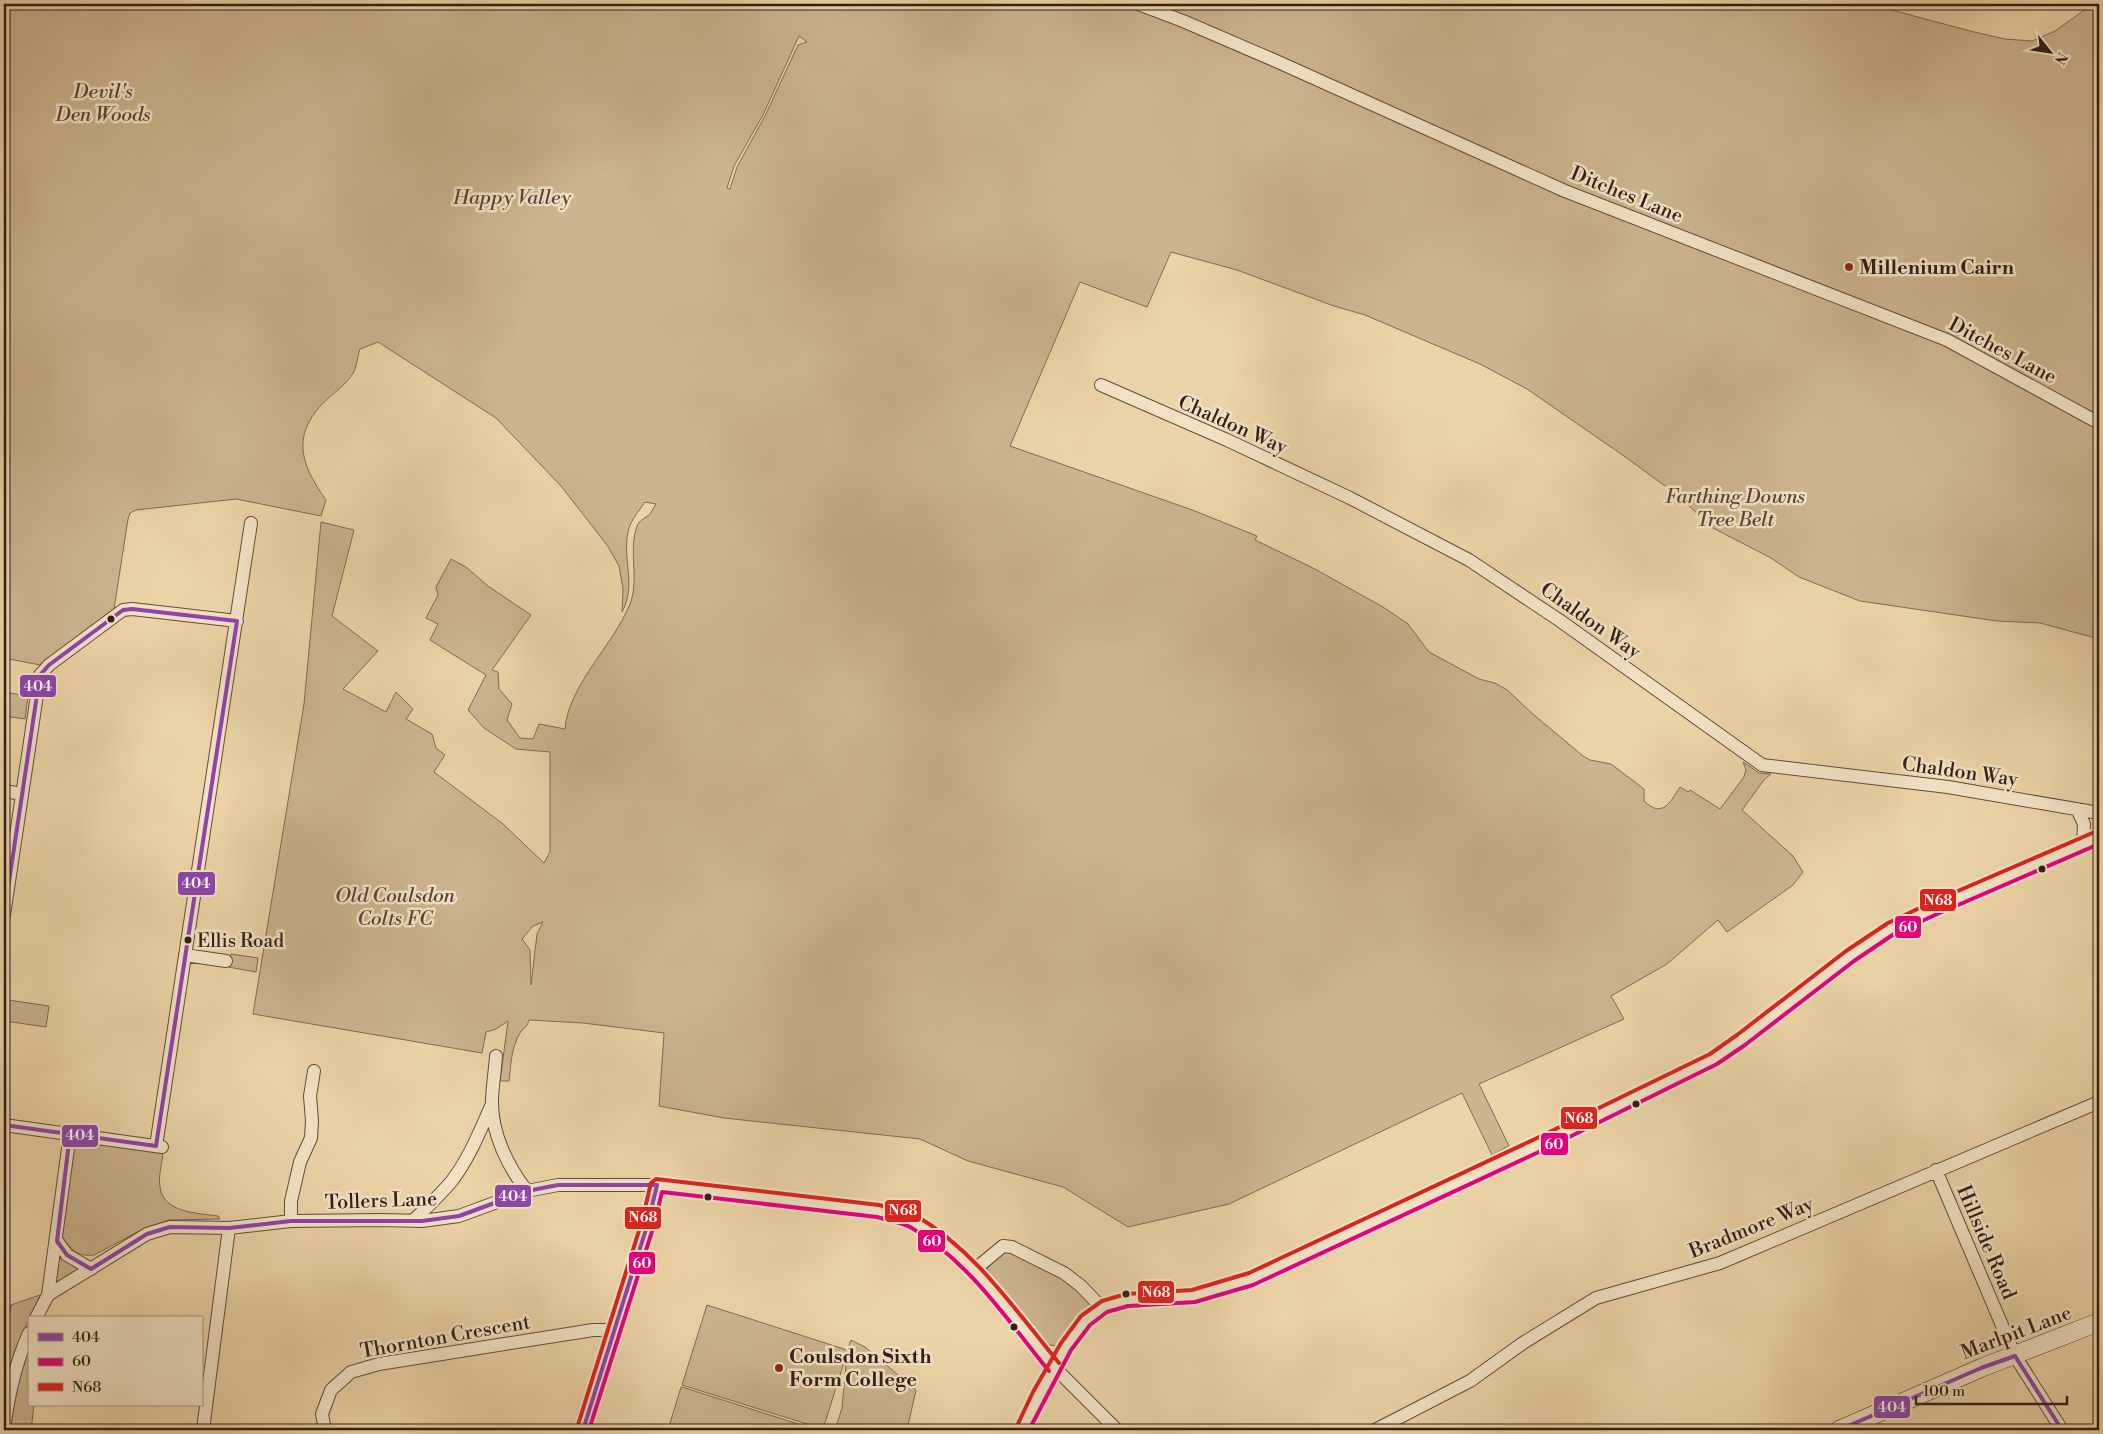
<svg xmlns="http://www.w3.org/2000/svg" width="2103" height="1434" viewBox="0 0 2103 1434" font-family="'Libre Bodoni',serif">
	<rect width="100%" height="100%" fill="#ead3a6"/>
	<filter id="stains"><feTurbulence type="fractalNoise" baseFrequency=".004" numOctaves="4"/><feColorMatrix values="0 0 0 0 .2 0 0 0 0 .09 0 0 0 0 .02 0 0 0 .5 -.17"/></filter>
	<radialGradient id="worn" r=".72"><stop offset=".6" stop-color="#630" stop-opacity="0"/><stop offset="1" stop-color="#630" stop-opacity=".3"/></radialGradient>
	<!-- green -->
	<path fill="#cbb48e" stroke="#7e6a53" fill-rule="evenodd" d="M4 4H1869L1974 32 2005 39 2032 41 2055 31 2093 4H2099V639L2040 623 1997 621 1860 601 1799 577 1771 558 1713 528 1676 494 1624 456 1527 389 1480 364 1365 315 1334 306 1237 270 1171 252 1147 307 1080 282 1010 446 1195 511 1257 536 1255 540 1313 568 1383 607 1408 624 1429 652 1479 679 1495 683 1507 690 1534 715 1583 756 1590 760 1611 764 1644 789V801C1663 819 1670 802 1680 787L1688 792 1690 790 1720 809 1744 777 1746 770 1743 762 1759 773 1771 774 1764 780 1742 810 1793 856 1803 872 1793 885 1727 932 1718 920 1667 964 1611 996 1624 1019 1479 1084 1509 1146 1492 1155 1462 1093 1229 1204 1128 1227 1063 1187 968 1161 920 1139 724 1118 659 1106 664 1033 583 1023 529 1020C528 1026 523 1028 520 1033 511 1048 511 1065 509 1081H500L508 1021 496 1029 486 1032 482 1053 253 1014 304 704 321 522 354 530 332 616 378 651 343 689 386 712 396 692 413 709 406 719 432 734 436 748 445 755 434 772 503 824 544 863 550 852V752L516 749 484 728 468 710 486 675 430 640 438 624 426 618 438 595 436 587 451 559 466 567 488 586 531 615 492 670 498 672 499 689 512 704 507 720 520 738 533 739 539 724 565 729C569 684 613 646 630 604 640 578 627 549 638 524 641 519 646 518 650 514 652 511 654 507 656 504L645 502C639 511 630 521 628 532 622 561 637 584 622 612L623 589 619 566 607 545 561 486 496 418 378 342 360 349C357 357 357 368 352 375 343 388 327 397 317 410 291 442 305 470 326 500L321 516 236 499 136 510 130 513 128 519 114 609 40 665 4 658ZM799 36 807 42 798 45 765 116 737 167 730 189 727 188 734 166 763 115ZM543 922 537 934 531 985 530 950 522 939 533 926Z
		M4 692 28 696 25 719 4 716Z
		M231 954 258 958 256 972 228 967Z
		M8 1000 49 1006 46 1027 5 1021Z
		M79 1141 163 1153C162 1164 158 1177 160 1187 163 1213 198 1213 218 1216L220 1219 169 1220 145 1228 94 1255C77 1257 71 1250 62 1236L74 1148Z
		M1002 1252H1011L1065 1278 1092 1304 1091 1308 1059 1346 1049 1345 1043 1341 988 1273 987 1269Z
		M59 1258 79 1267V1270L58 1284 55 1282Z
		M40 1295 13 1355 4 1393V1354L11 1305Z
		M707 1305 847 1350 851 1340 865 1347 916 1390 907 1430H835L842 1408 847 1353 823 1429 682 1385Z
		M29 1344V1405H34L31 1430H12L13 1426 9 1422 11 1402Z
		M681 1387H682L817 1430H668Z"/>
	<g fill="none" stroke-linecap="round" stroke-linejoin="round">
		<!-- minor casing -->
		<g stroke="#5f4c3c" stroke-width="14">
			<path id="minor" d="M1138 4 1183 21 1276 61 1565 191 1947 340 2099 423
				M1101 385 1227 440 1350 498 1469 560 1559 620 1762 765 1948 787 2099 813
				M4 791 22 794
				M2077 809 2084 824 2083 844
				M4 915 40 675 49 665 123 610 132 609 237 621
				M185 955 226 961
				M496 1056C495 1072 492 1087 492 1103 492 1134 508 1167 527 1191
				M4 1125 162 1147
				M156 1146 251 523
				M1936 1170 2015 1356 2062 1430
				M291 1221V1201L300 1162 311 1138 312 1121 310 1096 314 1071
				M413 1221C426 1208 439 1196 451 1182 469 1159 480 1131 492 1104
				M57 1241 67 1255 91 1269
				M974 1270 1003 1246 1012 1247 1064 1273 1081 1286 1102 1308
				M48 1295 70 1134
				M36 1318 48 1295 147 1234 170 1227 229 1228 291 1221 381 1220 422 1221 459 1216 527 1191 558 1185H657L878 1211 911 1220 932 1234 955 1253 974 1270 1054 1367 1117 1430
				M4 1430C8 1397 15 1364 29 1333
				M203 1430 229 1228
				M325 1430 322 1414 331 1390 351 1372 379 1364 593 1330H614
				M583 1430 648 1223 657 1185
				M1375 1430 1470 1381 1523 1343 1596 1298 1720 1263 2099 1102"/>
		</g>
		<!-- tertiary casing -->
		<g stroke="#5f4c3c" stroke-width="17">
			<path id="tertiary" d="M1022 1430 1025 1421C1040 1393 1070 1329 1095 1312 1120 1294 1156 1300 1185 1297 1208 1294 1229 1287 1251 1279L1538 1145 1713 1059 1741 1040 1850 956 1891 929 1932 909 2099 837"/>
		</g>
		<!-- secondary casing -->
		<g stroke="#311f18" stroke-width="19">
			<path id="secondary" d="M1839 1430 1981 1368 2099 1322"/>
		</g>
		<!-- minor -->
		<use href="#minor" stroke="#f1e2c5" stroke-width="12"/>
		<!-- tertiary -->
		<use href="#tertiary" stroke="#f1e2c5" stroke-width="15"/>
		<!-- secondary -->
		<use href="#secondary" stroke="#f1e2c5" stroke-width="18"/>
		<!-- bus-1 casing -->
		<g stroke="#f1e2c5" stroke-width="8">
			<path id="bus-1" d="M4 915 40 675 49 665 123 610 132 609 237 621
				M4 1125 156 1146
				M70 1134 57 1241 67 1255 91 1269
				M156 1146 237 621
				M91 1269 147 1234 170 1227 229 1228 291 1221H422L459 1216 527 1191 558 1185H657
				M2015 1356 2062 1430
				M583 1430 648 1223 657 1185
				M1839 1430 1981 1368 2015 1356"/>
		</g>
		<!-- bus-2 casing -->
		<g stroke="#f1e2c5" stroke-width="8">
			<path id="bus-2" d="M589 1430 654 1225 662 1192 877 1217C887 1220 901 1222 910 1227 968 1260 1008 1321 1049 1371
				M1029 1430 1071 1350 1090 1325 1107 1312 1128 1306 1195 1302 1253 1285 1541 1151 1717 1064 1745 1045 1854 961 1894 934 1935 915 2099 844"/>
		</g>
		<!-- bus-3 casing -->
		<g stroke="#f1e2c5" stroke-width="8">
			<path id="bus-3" d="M577 1428 642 1221 651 1183 656 1179 879 1205C890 1208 905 1210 915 1215 975 1250 1016 1311 1059 1363
				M1016 1428 1033 1392 1061 1343 1081 1316 1102 1301 1126 1294 1192 1290 1249 1273 1535 1139 1710 1054 1737 1035 1846 951 1888 923 1930 903 2097 831"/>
		</g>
		<!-- bus-1 -->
		<use href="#bus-1" stroke="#8e44ad" stroke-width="4"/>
		<!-- bus-2 -->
		<use href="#bus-2" stroke="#e5007d" stroke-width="4"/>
		<!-- bus-3 -->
		<use href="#bus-3" stroke="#dc241f" stroke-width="4"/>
	</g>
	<!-- markers -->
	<g fill="#8f2418" stroke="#f1e2c5" stroke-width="2">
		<circle cx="1849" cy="267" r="5"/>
		<circle cx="779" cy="1368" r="5"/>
	</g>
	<g fill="#311f18" stroke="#f1e2c5" stroke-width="2">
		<circle cx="111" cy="619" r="4.5"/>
		<circle cx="2042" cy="869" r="4.5"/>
		<circle cx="188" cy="940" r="4.5"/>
		<circle cx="1636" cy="1104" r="4.5"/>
		<circle cx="708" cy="1197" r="4.5"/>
		<circle cx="1126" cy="1294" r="4.5"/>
		<circle cx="1014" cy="1327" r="4.5"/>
	</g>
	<g text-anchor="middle" stroke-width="5" stroke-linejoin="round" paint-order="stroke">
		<!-- bus labels -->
		<g font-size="19" fill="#311f18" stroke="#f1e2c5" text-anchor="start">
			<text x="197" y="947">Ellis Road</text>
		</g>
		<!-- park labels -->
		<g font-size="20" font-style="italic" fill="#584436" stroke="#f1e2c5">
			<text x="103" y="98">Devil's<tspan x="103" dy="23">Den Woods</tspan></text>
			<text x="512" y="204">Happy Valley</text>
			<text x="1735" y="503">Farthing Downs<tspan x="1735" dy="23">Tree Belt</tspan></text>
			<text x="395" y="902">Old Coulsdon<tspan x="395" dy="23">Colts FC</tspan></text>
		</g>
		<!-- street labels -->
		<g font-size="20" fill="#311f18" stroke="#f1e2c5">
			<text transform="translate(1627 194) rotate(22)" y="7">Ditches Lane</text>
			<text transform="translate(2003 350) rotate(28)" y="7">Ditches Lane</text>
			<text transform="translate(1233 424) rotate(24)" y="7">Chaldon Way</text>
			<text transform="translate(1591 620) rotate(35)" y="7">Chaldon Way</text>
			<text transform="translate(1960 771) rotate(8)" y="7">Chaldon Way</text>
			<text transform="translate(381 1200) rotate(-2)" y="7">Tollers Lane</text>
			<text transform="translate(1751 1227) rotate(-22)" y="7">Bradmore Way</text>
			<text transform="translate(1987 1242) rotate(67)" y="7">Hillside Road</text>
			<text transform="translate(2016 1332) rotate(-21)" y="7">Marlpit Lane</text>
			<text transform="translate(445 1336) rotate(-10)" y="7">Thornton Crescent</text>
		</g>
		<!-- poi labels -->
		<g font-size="20" font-weight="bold" fill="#311f18" stroke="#f1e2c5" text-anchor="start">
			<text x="1859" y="274">Millenium Cairn</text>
			<text x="789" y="1363">Coulsdon Sixth<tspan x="789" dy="23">Form College</tspan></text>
		</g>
	</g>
	<g stroke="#f1e2c5" stroke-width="2">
		<rect x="19" y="674" width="38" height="24" rx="5" fill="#8e44ad"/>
		<rect x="177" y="871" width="39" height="25" rx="5" fill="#8e44ad"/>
		<rect x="1919" y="888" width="38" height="24" rx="5" fill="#dc241f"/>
		<rect x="1894" y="915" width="28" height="24" rx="5" fill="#e5007d"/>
		<rect x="1560" y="1106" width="38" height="24" rx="5" fill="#dc241f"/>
		<rect x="61" y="1124" width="38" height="24" rx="5" fill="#8e44ad"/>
		<rect x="1540" y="1132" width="29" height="24" rx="5" fill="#e5007d"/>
		<rect x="494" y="1184" width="38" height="24" rx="5" fill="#8e44ad"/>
		<rect x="884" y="1199" width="38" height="24" rx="5" fill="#dc241f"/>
		<rect x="624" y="1206" width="38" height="24" rx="5" fill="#dc241f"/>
		<rect x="917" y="1229" width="29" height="24" rx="5" fill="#e5007d"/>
		<rect x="628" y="1251" width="28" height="24" rx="5" fill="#e5007d"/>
		<rect x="1137" y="1280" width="38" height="24" rx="5" fill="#dc241f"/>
		<rect x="1873" y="1395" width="38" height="24" rx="5" fill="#8e44ad"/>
	</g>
	<g font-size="14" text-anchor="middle" font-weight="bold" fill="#fff">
		<text x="38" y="691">404</text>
		<text x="196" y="888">404</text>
		<text x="1938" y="905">N68</text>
		<text x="1908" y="932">60</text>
		<text x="1579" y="1123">N68</text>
		<text x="80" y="1140">404</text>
		<text x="1554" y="1149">60</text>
		<text x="513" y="1201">404</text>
		<text x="903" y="1215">N68</text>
		<text x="643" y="1222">N68</text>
		<text x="932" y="1246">60</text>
		<text x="642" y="1268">60</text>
		<text x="1156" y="1297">N68</text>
		<text x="1892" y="1412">404</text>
	</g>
	<!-- margin -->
	<rect width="2103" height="1434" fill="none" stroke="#ead3a6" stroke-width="20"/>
	<rect x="5" y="5" width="2093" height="1424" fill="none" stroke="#311f18" stroke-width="2.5"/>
	<rect x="10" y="10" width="2083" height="1414" fill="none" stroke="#311f18"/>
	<!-- legend -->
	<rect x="28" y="1316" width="175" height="90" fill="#f1e2c5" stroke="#a49480"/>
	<rect x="38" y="1333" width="25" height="8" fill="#8e44ad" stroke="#a49480"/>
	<text x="72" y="1342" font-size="15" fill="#311f18">404</text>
	<rect x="38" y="1358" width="25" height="8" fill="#e5007d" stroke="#a49480"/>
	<text x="72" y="1366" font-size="15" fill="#311f18">60</text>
	<rect x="38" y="1383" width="25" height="8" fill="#dc241f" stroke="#a49480"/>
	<text x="72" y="1392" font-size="15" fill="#311f18">N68</text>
	<!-- north arrow -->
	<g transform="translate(2050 52) rotate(120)" stroke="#f1e2c5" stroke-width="4" paint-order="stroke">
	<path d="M0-4L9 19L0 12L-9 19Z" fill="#311f18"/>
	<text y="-8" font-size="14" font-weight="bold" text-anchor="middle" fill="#311f18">N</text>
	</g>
	<!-- scale -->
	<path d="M1916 1396v8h151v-8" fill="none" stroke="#311f18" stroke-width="2.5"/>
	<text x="1923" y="1396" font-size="15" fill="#311f18" stroke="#f1e2c5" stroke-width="4" paint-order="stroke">100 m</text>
	<rect width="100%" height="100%" filter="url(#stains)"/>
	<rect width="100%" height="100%" fill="url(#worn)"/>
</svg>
